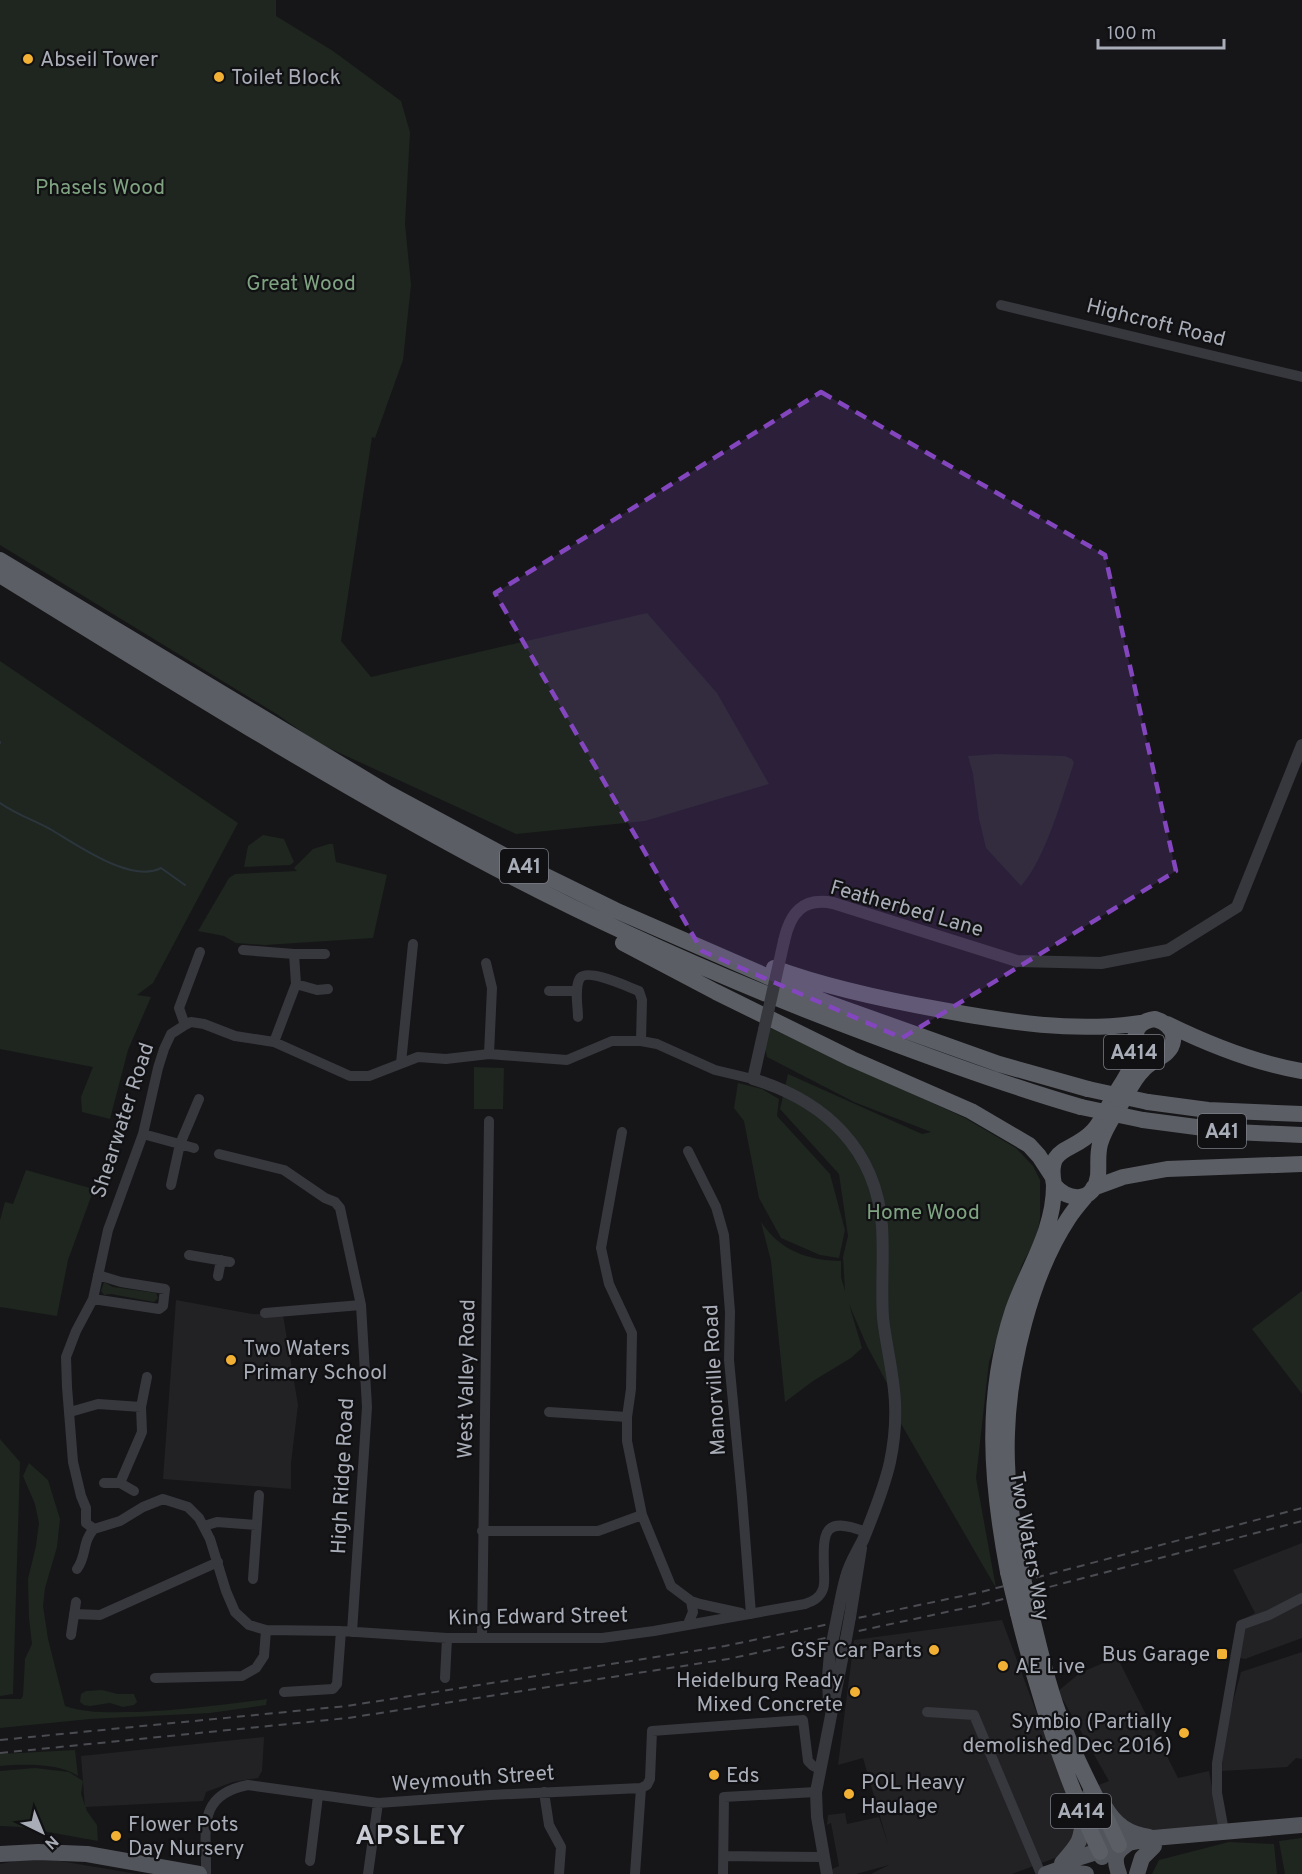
<svg xmlns="http://www.w3.org/2000/svg" width="1302" height="1874" viewBox="0 0 1302 1874" font-family="Overpass,sans-serif">
	<rect width="100%" height="100%" fill="#161618"/>
	<!-- built -->
	<path fill="#222225" d="M176 1300 252 1314 283 1315 298 1405 291 1463V1489L163 1479Z
		M1302 1543V1638L1245 1659 1230 1656 1238 1622 1255 1613 1233 1570Z
		M1002 1620 1068 1797 1109 1781 1058 1691 1080 1673 1117 1657 1178 1778 1209 1771 1219 1825 1152 1830 1055 1858 1012 1874H871L889 1865 856 1874H831L830 1870 839 1866 831 1823 827 1825 828 1815 845 1813 847 1824 879 1817 888 1844 863 1758 838 1765 854 1640Z
		M1302 1652V1759L1296 1758 1287 1767 1222 1771 1223 1739 1241 1672Z
		M264 1737 262 1771 258 1778 233 1782 206 1792 203 1801 85 1807 81 1756Z
		M23 1859 54 1860 137 1874H0V1864Z"/>
	<!-- green -->
	<path fill="#1e261f" d="M0 0H276V16L333 51 401 101 410 132 405 224 411 285 403 360 375 438 372 437 341 641 371 677 647 613 717 693 769 784 645 821 516 834 318 743 275 713 0 545Z
		M0 661 238 823 153 983 137 995 151 997 128 1050 110 1119 82 1112 81 1097 93 1067 0 1049Z
		M996 754 1065 756 1072 759 1074 763C1062 798 1045 860 1021 886L986 848 979 819 973 774 968 756Z
		M263 835 284 839 294 862 290 865 244 867 248 846Z
		M329 844H333L336 862 387 875 373 938 265 945 236 943 224 936 198 931 229 878 235 874 297 871 294 868 313 849Z
		M770 1028 965 1118 1016 1148 1033 1166 1040 1180V1218L1037 1236 1022 1265 989 1362 976 1478 996 1588 900 1422 897 1402 867 1346 849 1304 862 1348 851 1358 813 1381 785 1402 771 1261 761 1222C781 1251 807 1260 841 1261V1277L845 1291 843 1257 848 1236 839 1174 780 1109 788 1074 922 1134 931 1132 854 1102 767 1057 765 1048Z
		M474 1067 504 1068 503 1109H474Z
		M738 1083 762 1089 779 1099 777 1116 830 1174 845 1230 839 1258 820 1255 781 1238 759 1198 744 1121 734 1108Z
		M26 1170 90 1188 92 1194 68 1260 57 1316 0 1307V1220L5 1202 13 1204Z
		M104 1282 113 1287 156 1293 158 1298 154 1302 111 1294 104 1295 101 1291Z
		M1302 1291V1394L1252 1329Z
		M0 1439 20 1462 13 1694 0 1696Z
		M29 1463 48 1480 60 1519 57 1547 45 1588 43 1606 48 1639 65 1706C88 1714 113 1712 138 1712 181 1710 224 1705 267 1699L266 1705 210 1713 90 1719 0 1728V1699H21L23 1696 25 1659 32 1644 29 1618 28 1579 36 1546 39 1523 35 1504 23 1476Z
		M102 1690 118 1694H134L137 1702 134 1705 123 1707 110 1703 90 1706 84 1705 80 1702 81 1694 86 1691Z
		M75 1750 78 1776C60 1763 22 1764 0 1766V1754Z
		M35 1768 69 1772 83 1781 81 1794 87 1811 97 1825 98 1841 20 1827 0 1826V1771Z
		M1302 1838V1874H1285L1279 1841Z
		M1229 1842 1274 1844 1277 1874H1152L1159 1860Z"/>
	<g fill="none" stroke-linecap="round" stroke-linejoin="round">
		<!-- stream -->
		<path stroke="#2c353c" stroke-width="2" d="M0 743V742
			M0 803C16 814 33 820 50 829 76 844 131 884 161 868L185 885"/>
		<!-- minor -->
		<path stroke="#37383d" stroke-width="10" d="M1001 305 1302 377
			M243 950 294 954H325
			M486 963 492 988 489 1054
			M296 984 317 990 328 989
			M549 991H577
			M578 1017C578 1006 574 988 580 978 588 968 628 987 639 991L642 1000 641 1041
			M185 1025 179 1008 200 952
			M274 1042 296 984 294 954
			M401 1063 413 944
			M753 1079 715 1070 657 1044 641 1041H612L567 1060 489 1054 446 1059 418 1057 369 1076H350L274 1042 235 1036 204 1024 191 1022 185 1025 171 1034 164 1049 158 1068 143 1134 108 1230 93 1299 76 1331 66 1357 67 1387 73 1462 81 1496 86 1508V1523L94 1529 120 1521 143 1507 163 1499 188 1507 199 1518 210 1539 226 1591 235 1612 249 1625 266 1630 341 1631 447 1638H602L654 1631 805 1604C813 1601 820 1598 823 1589 825 1584 824 1576 824 1570 823 1533 822 1515 866 1532
			M622 1132 601 1248 609 1284 632 1333 631 1389 627 1417V1441L642 1515 671 1586 691 1601 700 1604 741 1613
			M143 1134 194 1148
			M688 1151 716 1207 724 1235 730 1312 729 1360 742 1497 751 1614
			M219 1154 284 1170 325 1198 335 1202 340 1208 361 1305 367 1407 352 1632
			M171 1185 180 1144 199 1099
			M189 1255 230 1262
			M218 1276 221 1260
			M93 1299 159 1309 163 1306 165 1289 121 1282 98 1275
			M265 1313 361 1305
			M141 1407 147 1377
			M70 1412 98 1404 141 1407 142 1432 120 1483H104
			M549 1412 627 1417
			M120 1483 134 1491
			M204 1526 217 1522 257 1525
			M482 1531H598L642 1515
			M77 1569C87 1556 82 1541 94 1529
			M253 1579 259 1495
			M74 1614 100 1615 218 1562
			M688 1624 693 1612 691 1601
			M71 1635 76 1602
			M482 1638 489 1121
			M155 1678 242 1676 256 1668 264 1656 266 1630
			M445 1678 447 1638
			M284 1692 333 1689 337 1684 341 1631
			M927 1712 974 1715 1041 1874
			M544 1792 549 1825 561 1847 559 1874
			M1224 1831 1217 1793V1763L1241 1625 1269 1615 1302 1598
			M724 1856 824 1857
			M310 1861 318 1796
			M206 1874C207 1832 195 1795 248 1785L378 1803 490 1795 641 1788
			M368 1874 378 1803
			M635 1874 641 1788 647 1785 650 1779 652 1731 803 1720 808 1761 813 1766 820 1769
			M723 1874 724 1797 816 1792"/>
		<!-- tertiary -->
		<path stroke="#37383d" stroke-width="12" d="M784 941C790 914 802 897 833 903L1017 961 1101 963 1168 950 1237 907 1302 745
			M764 1030 753 1079C825 1101 876 1149 882 1226 884 1257 881 1287 883 1318 886 1346 894 1375 895 1403 896 1423 894 1443 890 1462 884 1489 873 1515 863 1540 857 1552 849 1564 846 1577 843 1587 841 1598 839 1608
			M850 1617 861 1548
			M829 1705 828 1676 830 1653
			M827 1874 817 1817 816 1792 846 1639"/>
		<!-- primary -->
		<path stroke="#53555c" stroke-width="16" d="M1090 1794C1093 1813 1102 1830 1107 1849L1102 1857
			M1105 1807C1115 1825 1129 1834 1149 1837
			M0 1854 38 1852 87 1854 199 1874
			M1062 1863C1079 1844 1082 1841 1083 1815
			M1056 1871 1086 1874
			M1046 1874 1063 1868 1077 1858 1119 1845 1153 1838 1302 1825
			M1119 1874C1113 1858 1115 1852 1129 1843
			M1137 1874 1142 1858 1154 1846"/>
		<!-- trunk -->
		<path stroke="#5b5e65" stroke-width="16" d="M0 560 388 793 511 859 615 910 828 1003 999 1064 1088 1089
			M0 575C164 676 327 779 497 869 619 933 745 988 874 1036 943 1062 1011 1087 1081 1107
			M623 943 716 992 852 1059 971 1111 1029 1145 1039 1156 1052 1176
			M774 968C828 988 886 1000 942 1010 1008 1022 1074 1033 1141 1023
			M1155 1019C1165 1022 1175 1029 1173 1041 1171 1056 1153 1059 1144 1069 1134 1078 1128 1092 1121 1104 1113 1117 1104 1129 1100 1144 1097 1156 1099 1165 1098 1176 1094 1203 1069 1202 1054 1185 1046 1144 1072 1154 1093 1131 1101 1123 1106 1110 1112 1100 1118 1089 1126 1078 1131 1067 1140 1048 1125 1023 1155 1019Z
			M1167 1024C1210 1045 1254 1063 1302 1071
			M1148 1102 1208 1110 1302 1114
			M1143 1120 1234 1132 1302 1135
			M1093 1188 1123 1177 1167 1169 1302 1164
			M1021 1569C1012 1525 1005 1478 1007 1433 1009 1366 1031 1275 1068 1219 1073 1211 1079 1204 1085 1197
			M1008 1572C991 1482 984 1398 1013 1310 1028 1267 1054 1232 1054 1185
			M1030 1610C1040 1649 1048 1688 1063 1725 1078 1766 1101 1805 1119 1845
			M1018 1613C1038 1695 1063 1775 1100 1852"/>
		<!-- rail -->
		<path stroke="#4a4c52" stroke-width="2" stroke-dasharray="8 6" stroke-linecap="butt" d="M0 1740 347 1706 725 1646 981 1592 1302 1508
			M0 1753 348 1718 728 1659 984 1604 1302 1521"/>
		<!-- tertiary-bridge -->
		<path stroke="#37383d" stroke-width="12" d="M764 1030 784 941
			M846 1639 850 1617
			M830 1653 839 1608"/>
		<!-- trunk-bridge -->
		<path stroke="#5b5e65" stroke-width="16" d="M1088 1089 1148 1102
			M1081 1107 1143 1120
			M1021 1569 1030 1610
			M1008 1572 1018 1613"/>
	</g>
	<!-- marked area -->
	<path fill="#8446be" fill-opacity="0.2" stroke="#8446be" stroke-width="4.5" stroke-dasharray="12 8" stroke-linejoin="round" d="M821 392 1105 555 1176 871 902 1038 702 951 495 593Z"/>
	<!-- markers -->
	<g fill="#f2b134" stroke="#111113" stroke-width="2">
		<circle cx="28" cy="59" r="6"/>
		<circle cx="219" cy="77" r="6"/>
		<circle cx="231" cy="1360" r="6"/>
		<circle cx="934" cy="1650" r="6"/>
		<rect x="1216" y="1648" width="12" height="12" rx="3"/>
		<circle cx="1003" cy="1666" r="6"/>
		<circle cx="855" cy="1692" r="6"/>
		<circle cx="1184" cy="1733" r="6"/>
		<circle cx="714" cy="1775" r="6"/>
		<circle cx="849" cy="1794" r="6"/>
		<circle cx="116" cy="1836" r="6"/>
	</g>
	<g text-anchor="middle" stroke-width="4.5" stroke-linejoin="round" paint-order="stroke">
		<!-- shield labels -->
		<g fill="#111113" stroke="#7b7e86" stroke-width="1.5">
			<rect x="500" y="849" width="48" height="34" rx="4.5"/>
			<rect x="1104" y="1035" width="60" height="34" rx="4.5"/>
			<rect x="1198" y="1114" width="48" height="34" rx="4.5"/>
			<rect x="1051" y="1794" width="60" height="34" rx="4.5"/>
		</g>
		<g font-size="20" font-weight="bold" fill="#a8adb8">
			<text x="524" y="873">A41</text>
			<text x="1134" y="1059">A414</text>
			<text x="1222" y="1138">A41</text>
			<text x="1081" y="1818">A414</text>
		</g>
		<!-- poi labels -->
		<g font-size="21" fill="#a8adb8" stroke="#111113" text-anchor="start">
			<text x="40" y="66">Abseil Tower</text>
			<text x="231" y="84">Toilet Block</text>
			<text x="243" y="1355">Two Waters<tspan x="243" dy="24">Primary School</tspan></text>
			<text x="922" y="1657" text-anchor="end">GSF Car Parts</text>
			<text x="1210" y="1661" text-anchor="end">Bus Garage</text>
			<text x="1015" y="1673">AE Live</text>
			<text x="843" y="1687" text-anchor="end">Heidelburg Ready<tspan x="843" dy="24">Mixed Concrete</tspan></text>
			<text x="1172" y="1728" text-anchor="end">Symbio (Partially<tspan x="1172" dy="24">demolished Dec 2016)</tspan></text>
			<text x="726" y="1782">Eds</text>
			<text x="861" y="1789">POL Heavy<tspan x="861" dy="24">Haulage</tspan></text>
			<text x="128" y="1831">Flower Pots<tspan x="128" dy="24">Day Nursery</tspan></text>
		</g>
		<!-- park labels -->
		<g font-size="21" fill="#7fa381" stroke="#111113">
			<text x="100" y="194">Phasels Wood</text>
			<text x="301" y="290">Great Wood</text>
			<text x="923" y="1219">Home Wood</text>
		</g>
		<!-- street labels -->
		<g font-size="21" fill="#a8adb8" stroke="#111113">
			<text transform="translate(1156 322) rotate(14)" y="7">Highcroft Road</text>
			<text transform="translate(907 908) rotate(16)" y="7">Featherbed Lane</text>
			<text transform="translate(122 1120) rotate(-72)" y="7">Shearwater Road</text>
			<text transform="translate(466 1379) rotate(-89)" y="7">West Valley Road</text>
			<text transform="translate(714 1380) rotate(-93)" y="7">Manorville Road</text>
			<text transform="translate(342 1476) rotate(-87)" y="7">High Ridge Road</text>
			<text transform="translate(1030 1546) rotate(80)" y="7">Two Waters Way</text>
			<text transform="translate(538 1616) rotate(-1)" y="7">King Edward Street</text>
			<text transform="translate(473 1778) rotate(-4)" y="7">Weymouth Street</text>
		</g>
		<!-- district labels -->
		<g font-size="27" font-weight="bold" letter-spacing="1.5" fill="#c9ccd4" stroke="#111113">
			<text x="411" y="1844">APSLEY</text>
		</g>
	</g>
	<!-- north arrow -->
	<g transform="translate(42 1832) rotate(137)" stroke="#111113" stroke-width="4.5" paint-order="stroke">
	<path d="M0-4.5L10 22L0 15L-10 22Z" fill="#a8adb8"/>
	<text y="-9" font-size="16" font-weight="bold" text-anchor="middle" fill="#a8adb8">N</text>
	</g>
	<!-- scale -->
	<path d="M1098 39v9h126v-9" fill="none" stroke="#a8adb8" stroke-width="3"/>
	<text x="1107" y="39" font-size="18" fill="#a8adb8" stroke="#111113" stroke-width="4.5" paint-order="stroke">100 m</text>
</svg>
